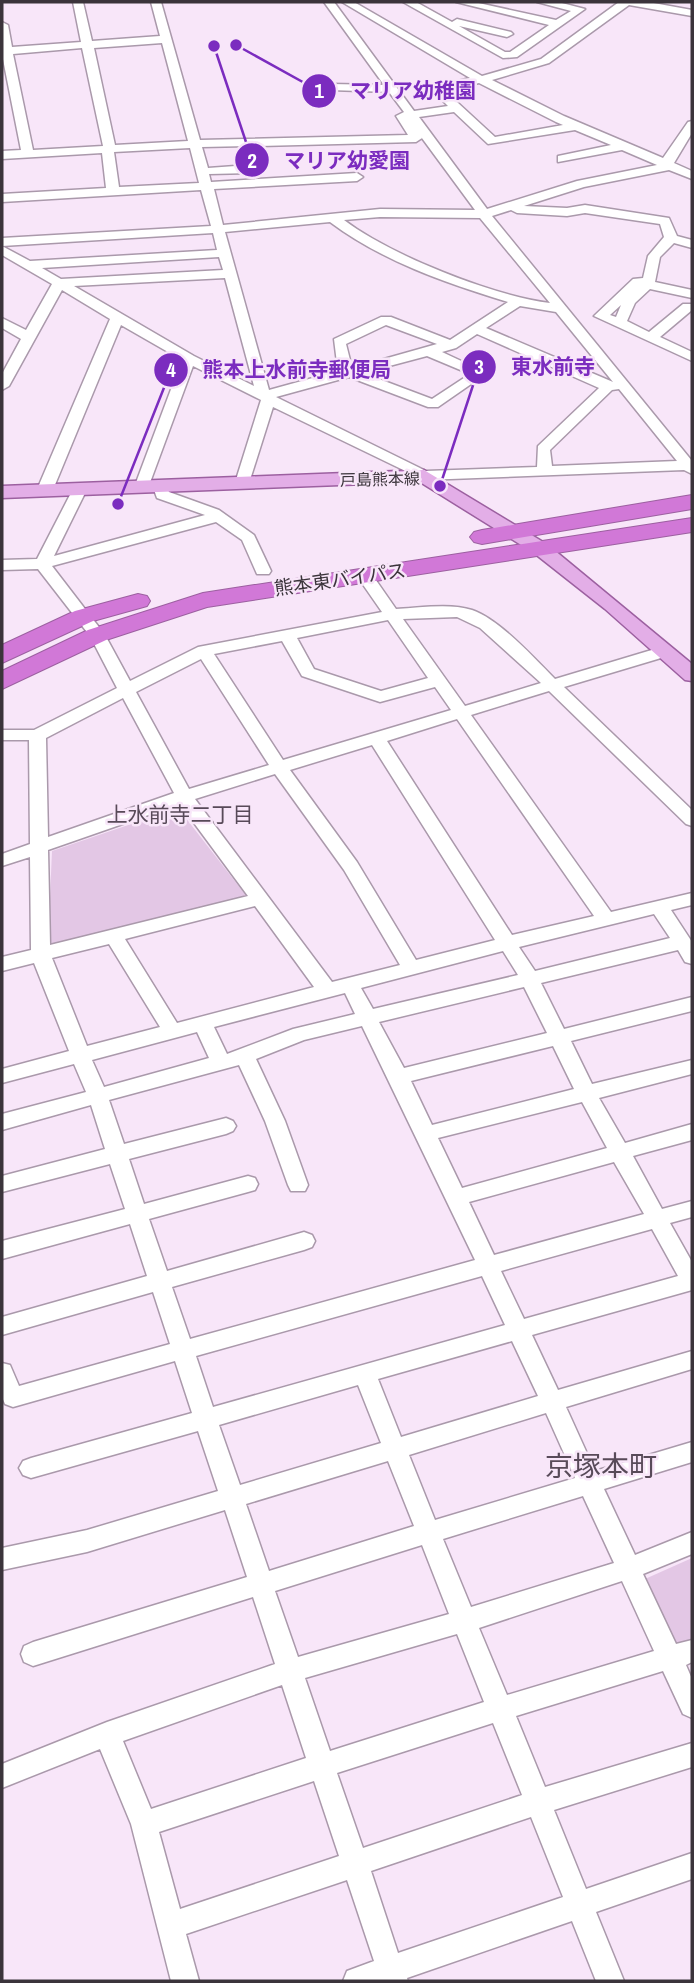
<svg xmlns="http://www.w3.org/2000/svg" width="694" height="1983" viewBox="0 0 694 1983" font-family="'Archivo Narrow','Noto Sans JP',sans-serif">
	<rect width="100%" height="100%" fill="#f8e6f9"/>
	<!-- green -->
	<path fill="#e3c7e5" d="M178 808 248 898 53 946 48 943 52 851Z
		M692 1558V1640L677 1645 645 1579Z"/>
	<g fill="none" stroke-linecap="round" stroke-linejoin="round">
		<!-- minor casing -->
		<g stroke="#aa99ab" stroke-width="3">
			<path id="minor" d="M73 2H83L92 41 160 36 151 2H161L200 140 408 135 396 116 404 112 389 92 330 90 324 87 330 84 384 85 324 2H334L414 111 448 106 433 91V87L470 78 342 2H354L482 76 541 59 619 2H648L692 10V16L629 5 549 63 492 80 564 116 663 158 688 122 692 121V133L674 163 692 171V179L669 170 584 187 524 206 567 208 585 205 669 218 677 236 692 240V248L674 243 660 257 655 282 692 290V298L650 289 635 303 627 321 649 332 683 304H692V310L660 337 692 352V361L594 316 633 279 643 278 648 256 664 237 660 224 585 213 567 216 517 213 511 210 492 216 692 461V474L684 470 424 480 273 407 249 483 242 487 235 483 261 400 193 366 148 488 146 491H136L134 488 182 360 121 325 52 492 49 495H39L36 492 110 319 62 290 9 386 2 390V374L21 339 2 328V318L26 330 52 284 2 255V246L30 261 217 250 213 233 2 246V238L211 226 201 190 2 202V194L106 188 102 153 2 159V151L21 150 2 54V22L8 25 12 47 81 42ZM162 43 188 141 115 145 94 48ZM82 48 103 146 33 150 13 54ZM479 83 556 122 563 125 495 137 445 91ZM454 112 488 144 575 130 611 145 558 156V162L622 150 657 165 577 181 487 209 419 117ZM419 134 475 210 380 209 223 225 214 189 357 181 363 177 357 173 211 182 209 174 252 173 259 170 260 146 416 142 422 138ZM248 146 249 165 208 168 202 147ZM190 148 199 183 119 187 114 152ZM380 217 480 218 550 303C493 296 390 255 344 220ZM330 222C382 261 446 283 508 302L450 340 391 317H381L334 339 338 371 269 390 225 232ZM219 257 223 270 61 279 42 268ZM225 278 254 386 194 356 74 286ZM621 305 616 317 610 315ZM520 306 556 312 613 382 486 328ZM386 325 437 344 352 368 346 344ZM477 334 599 388 538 446 537 467 426 471 276 397 349 377 428 407H438L487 373 442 352 456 348ZM427 356 470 374 432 399 363 373ZM619 389 677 461 552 466 550 450 612 390Z
				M403 2H416L452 22 457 19 511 32 513 34 507 37 459 26 505 52H510L549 25 456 2H474L556 20 571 11 537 2H558L585 9 517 57 503 58Z
				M160 483 165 484 169 492 219 510 254 535 271 571 269 574H257L242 540 216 522 52 566 105 635 130 681 198 647 382 612 357 576 365 571 371 573 396 609C420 608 449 603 472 610 499 619 534 658 555 679L665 646 673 651 671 655 564 687 692 810V826L686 824 549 691 471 715 611 912 692 893V905L671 910 692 942V964L685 962 678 950 541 983 564 1029 692 997V1011L571 1041 592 1084 692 1060V1074L599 1098 625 1143 692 1124V1140L633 1156 662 1209 692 1201V1217L670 1223 692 1262V1290L532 1335 558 1390 692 1351V1369L566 1407 595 1471 692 1442V1462L604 1489 635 1555 692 1532V1554L643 1574 676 1644 692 1640V1662L686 1665 692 1679V1718L683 1714 663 1671 516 1716 545 1787 692 1743V1767L554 1810 586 1889 692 1853V1879L596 1912 624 1981H596L572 1921 407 1978 408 1981H343L347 1971 374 1961 347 1880 186 1934 199 1981H171L131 1824 100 1749 2 1788V1764L107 1722 275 1664 253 1597 33 1666 24 1662 21 1654 24 1646 33 1642 247 1577 225 1510 87 1552 2 1570V1548L87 1530 218 1491 198 1431 31 1478 23 1475 19 1468 23 1461 31 1458 192 1413 175 1361 13 1407 5 1404 2 1397V1363L10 1365 19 1386 170 1344 153 1292 2 1335V1317L147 1276 130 1224 2 1259V1241L125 1209 110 1164 2 1192V1176L105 1149 91 1105 2 1130V1114L86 1092 74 1064 2 1083V1069L69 1051 34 963 2 971V957L31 950 30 857 2 866V854L30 844 29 740H2V730H34L117 688 90 636 38 569 2 570V560L37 559 72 491 79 487 86 491 54 556 205 515 157 498 153 487ZM457 617 480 628 541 683 465 706 403 619ZM388 620 428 678 381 691 314 669 297 638ZM282 641 302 676 380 702 435 687 451 710 283 760 214 654ZM201 659 269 765 189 789 136 692ZM123 698 174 793 48 837 46 738ZM457 719 594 916 512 935 387 741ZM372 745 495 940 416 960 357 862 290 770ZM275 774 344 870 400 965 332 982 195 799ZM180 804 248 896 50 945 48 850ZM255 906 314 987 177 1023 125 939ZM654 914 670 938 535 971 519 947ZM109 944 160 1027 87 1046 52 958ZM503 951 518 975 373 1009 361 988ZM524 987 547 1033 404 1068 379 1022ZM345 993 355 1014 293 1029 227 1054 214 1027ZM362 1026 475 1260 190 1339 172 1287 304 1250 312 1247 315 1241 312 1235 304 1232 167 1271 149 1219 248 1192 255 1190 258 1184 255 1178 248 1176 144 1204 129 1159 226 1134 233 1131 236 1126 233 1121 226 1118 124 1144 109 1100 239 1065 265 1121 288 1185 291 1191H305L308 1185 285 1121 256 1059 304 1040ZM197 1032 209 1058 104 1087 92 1060ZM553 1046 574 1089 432 1125 411 1081ZM582 1102 607 1148 462 1188 438 1138ZM614 1162 644 1214 494 1255 469 1202ZM652 1229 678 1276 524 1319 501 1271ZM482 1276 505 1325 213 1407 196 1356ZM512 1341 538 1396 401 1437 378 1379ZM358 1385 381 1443 240 1485 219 1425ZM546 1413 575 1478 435 1520 409 1455ZM388 1461 414 1526 269 1571 246 1504ZM583 1496 614 1563 471 1607 443 1539ZM422 1545 449 1614 298 1657 275 1591ZM622 1581 654 1651 507 1695 479 1628ZM457 1634 484 1702 330 1751 305 1678ZM282 1685 306 1758 151 1809 123 1741ZM493 1723 522 1795 363 1848 337 1773ZM314 1781 339 1856 180 1909 159 1832ZM531 1817 563 1897 398 1953 371 1871Z"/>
		</g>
		<!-- major casing -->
		<g stroke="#9c60a0" stroke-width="3">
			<path id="major" d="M424 470 548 545 692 664V681L685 680 605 609 534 553 420 482 2 498V486Z"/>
		</g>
		<!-- highway casing -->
		<g stroke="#9c60a0" stroke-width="2">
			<path id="highway" d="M692 495V509L482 544 474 542 470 537 474 532 482 530Z
				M692 518V532L207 607 106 640 2 689V671L88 630 203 593Z
				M138 594 147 596 150 601 147 606 93 621 2 663V645L75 611Z"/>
		</g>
		<!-- minor -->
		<use href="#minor" fill="#fff" fill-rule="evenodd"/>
		<!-- major -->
		<use href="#major" fill="#e3aee7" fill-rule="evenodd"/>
		<!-- highway -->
		<use href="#highway" fill="#d178d7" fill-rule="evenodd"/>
	</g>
	<g text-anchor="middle" stroke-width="5" stroke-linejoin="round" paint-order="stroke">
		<!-- far-street labels -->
		<g font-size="16" fill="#3b343b" stroke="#f8e6f9">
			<text transform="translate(380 479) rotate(-1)" y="6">戸島熊本線</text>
		</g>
		<!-- street labels -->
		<g font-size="19" fill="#3b343b" stroke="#f8e6f9">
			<text transform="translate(340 579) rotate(-8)" y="7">熊本東バイパス</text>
		</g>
		<!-- neighbourhood labels -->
		<g font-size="21" fill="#584a59" stroke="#f8e6f9">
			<text x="180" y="822">上水前寺二丁目</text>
		</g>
		<!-- near-quarter labels -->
		<g font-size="28" fill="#584a59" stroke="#f8e6f9">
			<text x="601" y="1476">京塚本町</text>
		</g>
	</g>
	<!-- callouts -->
	<path fill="none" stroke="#7b2cbf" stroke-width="2.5" d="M236 45L319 91M214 46L252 160M440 486L479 367M118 504L171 370"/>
	<g fill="#7b2cbf" stroke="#f8e6f9" stroke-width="2.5">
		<circle cx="236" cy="45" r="7"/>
		<circle cx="214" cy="46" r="7"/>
		<circle cx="440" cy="486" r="7"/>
		<circle cx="118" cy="504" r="7"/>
		<circle cx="319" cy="91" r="18"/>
		<circle cx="252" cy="160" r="18"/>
		<circle cx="479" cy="367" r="18"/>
		<circle cx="171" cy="370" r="18"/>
	</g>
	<g font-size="21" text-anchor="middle" font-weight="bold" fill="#fff">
		<text x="319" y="98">1</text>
		<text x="252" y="168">2</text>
		<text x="479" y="374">3</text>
		<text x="171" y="377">4</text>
	</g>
	<g font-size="21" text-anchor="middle" font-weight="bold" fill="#7b2cbf" stroke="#f8e6f9" stroke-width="5" stroke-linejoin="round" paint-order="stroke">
		<text x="413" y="98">マリア幼稚園</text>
		<text x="347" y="168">マリア幼愛園</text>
		<text x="553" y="374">東水前寺</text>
		<text x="297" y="377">熊本上水前寺郵便局</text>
	</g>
	<!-- border -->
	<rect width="694" height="1983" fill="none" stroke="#3b343b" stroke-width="7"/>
</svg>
